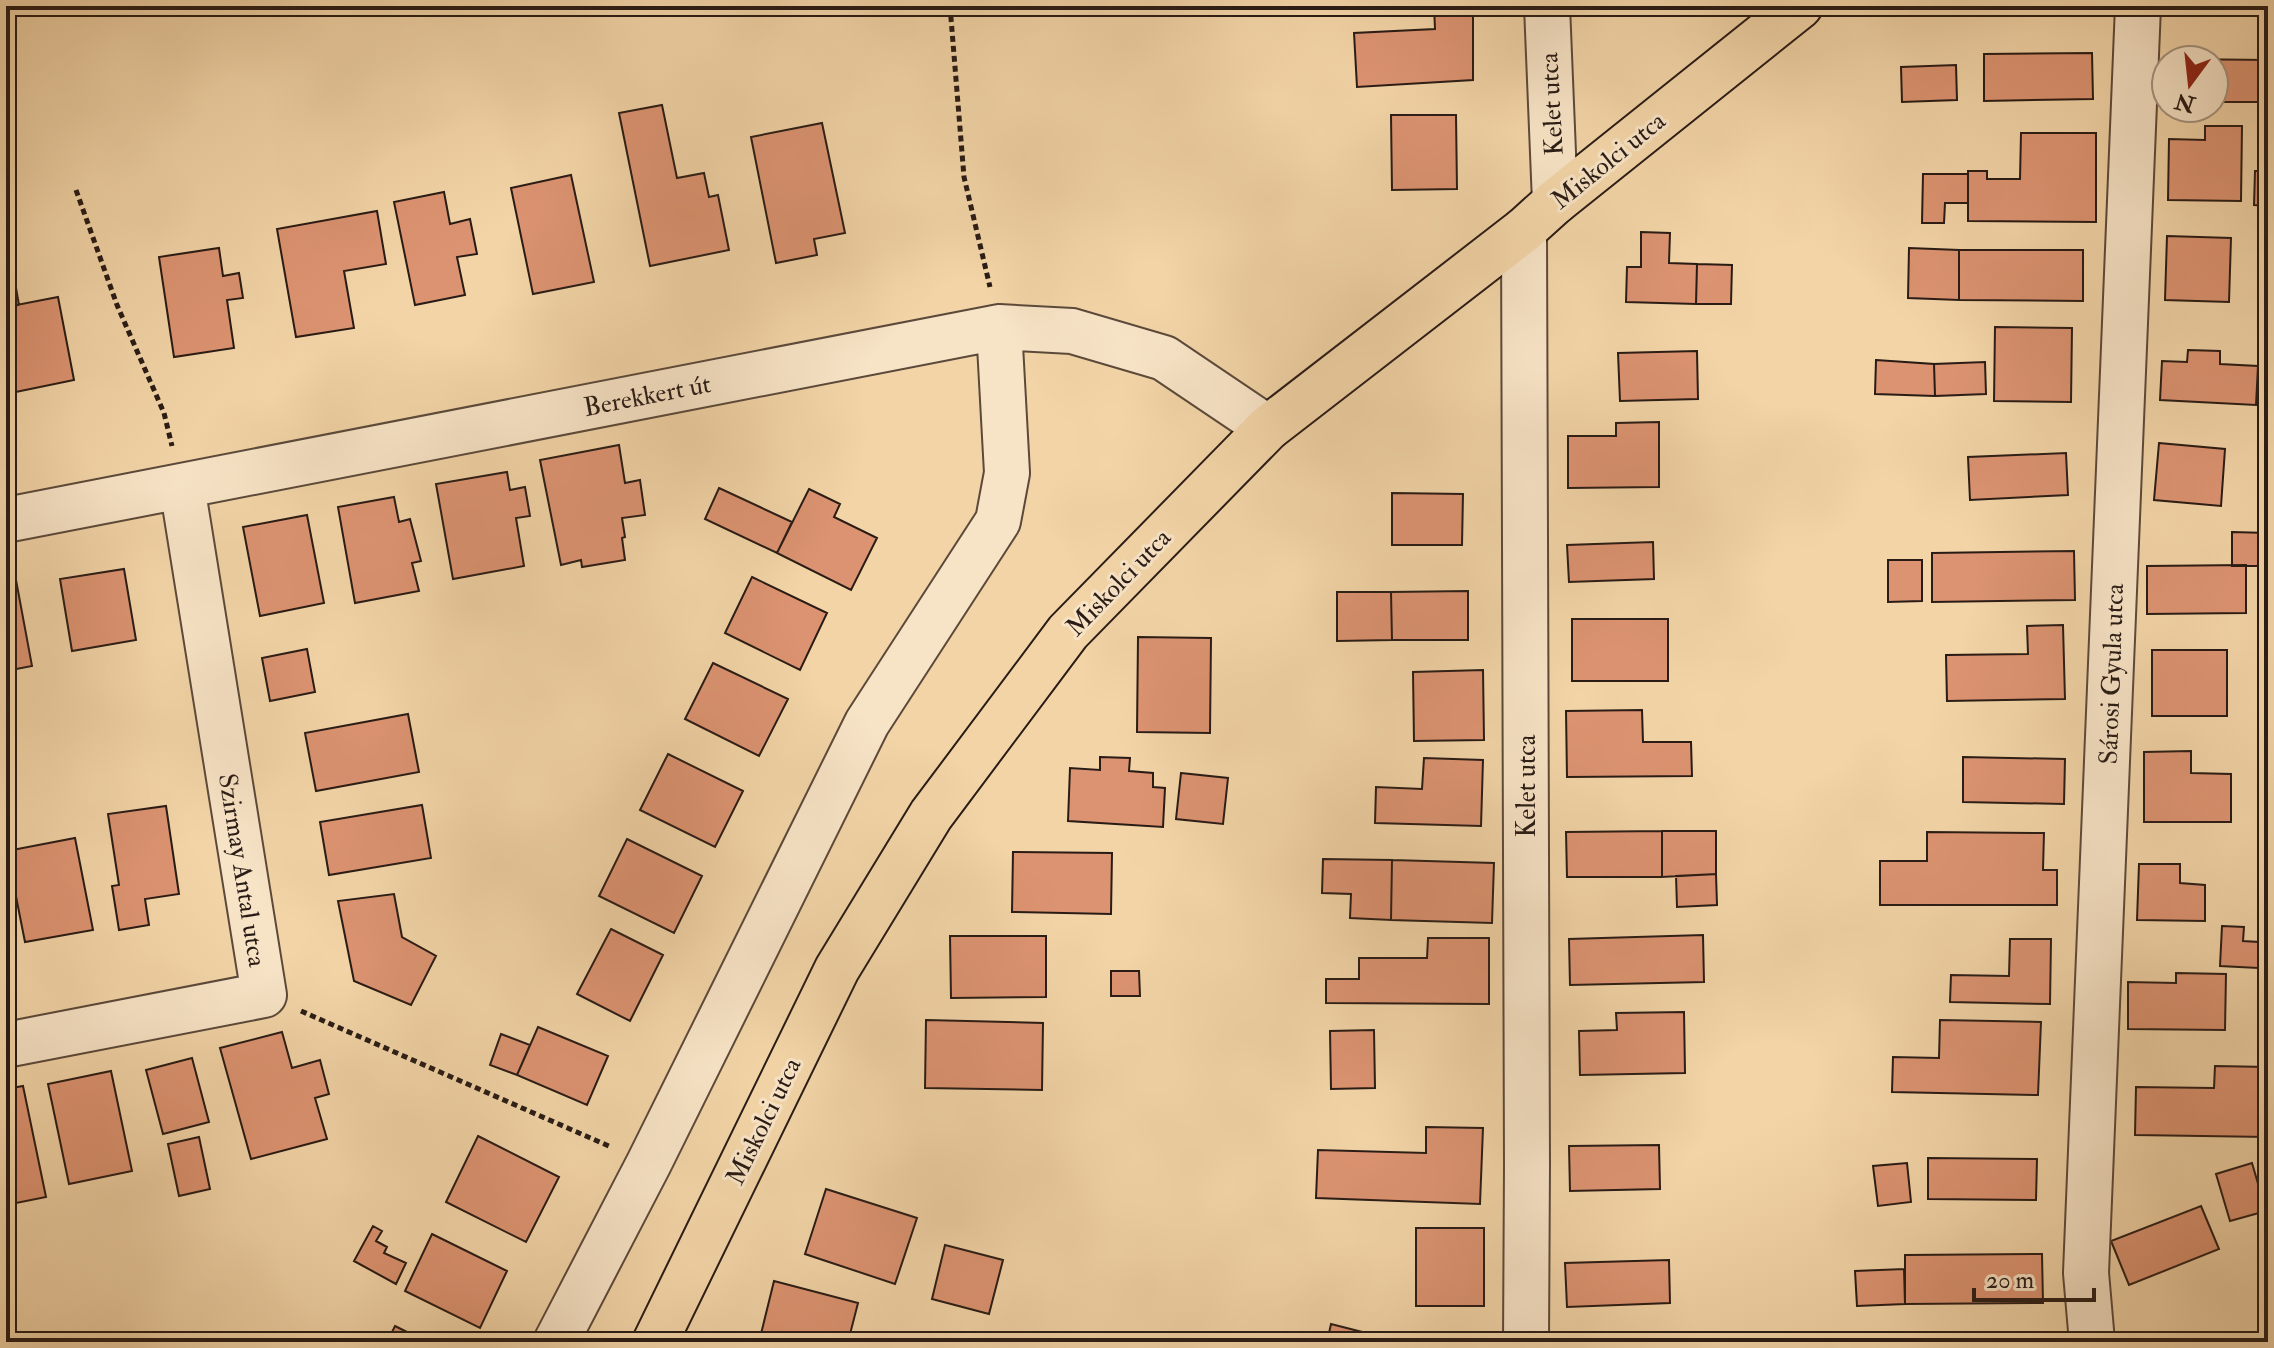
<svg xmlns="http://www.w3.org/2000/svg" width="2274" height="1348" viewBox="0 0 2274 1348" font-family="'IM FELL Double Pica',serif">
	<rect width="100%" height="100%" fill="#f2d4a7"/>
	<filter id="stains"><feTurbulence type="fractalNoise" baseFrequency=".0025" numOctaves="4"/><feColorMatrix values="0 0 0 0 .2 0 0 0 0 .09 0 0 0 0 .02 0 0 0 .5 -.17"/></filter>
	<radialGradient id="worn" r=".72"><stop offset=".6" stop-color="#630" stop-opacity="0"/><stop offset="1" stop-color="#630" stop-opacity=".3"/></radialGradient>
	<!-- building -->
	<path fill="#dc9371" stroke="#291b15" stroke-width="2" d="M1434 6H1473V80L1357 87 1354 33 1435 29Z
		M2092 53 2093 99 1984 101V54Z
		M2175 59 2268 60V102H2214V60Z
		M1956 65 1957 100 1902 102 1901 67Z
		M662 105 677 178 704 173 709 197 718 195 729 250 650 266 619 113Z
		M1391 115H1456L1457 189 1392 190Z
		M822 123 845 233 814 239 817 255 776 263 751 137Z
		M2205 126H2242L2241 201 2168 200 2169 139 2205 140Z
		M2021 133H2096V222L1968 221V171H1987V179H2020Z
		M2255 171H2268V206L2254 205Z
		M1923 174H1968V203H1945L1944 223H1922Z
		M571 175 594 282 533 294 511 188Z
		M444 192 450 224 470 219 477 254 457 257 465 295 415 305 394 202Z
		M377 211 386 264 344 271 354 328 296 337 277 229Z
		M6 231 19 305 6 307Z
		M1641 232 1670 233 1669 263 1697 264 1696 304 1626 302 1627 267H1641Z
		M2167 236 2231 238 2229 302 2165 300Z
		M219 248 223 276 239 273 243 298 227 300 234 348 174 357 159 257Z
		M1909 248 1959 250V300L1908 298Z
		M1959 250H2083V301L1959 300Z
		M1697 264 1732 265 1731 304H1696Z
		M58 297 74 380 6 394V307Z
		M1995 327 2072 328 2071 402 1994 401Z
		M2188 350 2220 351V364L2258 366 2256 405 2160 400 2162 361 2187 362Z
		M1697 351 1698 399 1620 401 1618 353Z
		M1876 360 1934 364 1935 396 1875 394Z
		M1985 362 1986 394 1935 396 1934 364Z
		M1659 422V487L1568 488V436H1616V423Z
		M2159 443 2225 449 2221 506 2154 500Z
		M619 445 625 483 640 480 645 515 622 518 625 537 622 538 625 560 582 567 581 560 561 565 540 460Z
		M2066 453 2068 495 1970 500 1968 457Z
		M507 472 510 490 525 487 530 516 516 518 524 566 453 579 436 484Z
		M719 488 792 522 777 553 705 519Z
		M809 489 840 504 834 517 877 538 851 590 777 553Z
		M1392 493 1463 494 1462 545H1392Z
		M394 497 399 522 410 519 421 561 412 563 419 591 355 603 338 507Z
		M307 515 324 603 260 616 243 527Z
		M2232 532 2268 533V566H2232Z
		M1653 542 1654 579 1569 582 1567 545Z
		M2074 551 2075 600 1932 602V553Z
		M1888 560H1922V601L1888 602Z
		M2246 565V613L2147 614V566Z
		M124 569 136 640 72 651 60 579Z
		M752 577 827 613 800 670 725 633Z
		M16 580 32 666 6 671V582Z
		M1468 591V640H1392L1391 592Z
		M1337 592H1391L1392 640 1337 641Z
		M1572 619H1668V681H1572Z
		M2063 625 2065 699 1947 701 1946 655 2028 654 2027 626Z
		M1138 637 1211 638 1210 733 1137 732Z
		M307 649 315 692 270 701 262 658Z
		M2152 650H2227V716H2152Z
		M713 663 788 699 759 756 685 719Z
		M1483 670 1484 740 1414 741 1413 672Z
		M1642 710 1643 742H1691L1692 776 1567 777 1566 711Z
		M408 714 419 772 316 791 305 733Z
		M2191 751V773L2231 774V822H2144V752Z
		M668 754 743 791 715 847 640 810Z
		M1100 757 1130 758 1129 771 1153 773V787L1165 788 1163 827 1068 821 1070 768 1100 770Z
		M1963 757 2065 759 2064 804 1963 802Z
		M1424 758 1483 760 1481 826 1375 823 1376 787 1422 789Z
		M1181 773 1228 778 1223 824 1176 819Z
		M422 805 431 858 329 875 320 822Z
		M166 806 179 894 145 899 149 925 119 930 112 886 119 885 108 814Z
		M1662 831H1716V874L1662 877Z
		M1662 831V877H1567L1566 832Z
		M1927 832 2044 833 2043 870H2057V905H1880V861H1927Z
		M75 838 93 930 25 942 7 851Z
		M627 839 702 876 674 933 599 896Z
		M1013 852 1112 853 1111 914 1012 912Z
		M1323 859 1392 860 1391 920 1350 918 1351 894 1322 893Z
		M1392 860 1494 863 1492 923 1391 920Z
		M2139 864H2180V883L2205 885V921L2137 920Z
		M1716 874 1717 905 1677 907 1676 876Z
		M394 894 402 937 436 956 411 1005 354 981 338 901Z
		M2222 926 2244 927 2243 941 2259 942 2258 968 2220 966Z
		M611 929 663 955 630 1021 577 994Z
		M1703 935 1704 982 1570 985 1569 939Z
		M950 936H1046V997L951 998Z
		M1428 938H1489V1004L1326 1003V979H1359V958H1427Z
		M2010 939H2051L2050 1004 1950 1002 1951 975 2009 976Z
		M1111 971H1139L1140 996H1111Z
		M2176 973 2226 974 2225 1030 2128 1029V982L2176 983Z
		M1684 1012 1685 1073 1580 1075 1579 1031 1617 1030 1616 1013Z
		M926 1020 1043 1023 1042 1090 925 1088Z
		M1940 1020 2041 1022 2038 1095 1892 1092 1893 1057 1939 1058Z
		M538 1027 608 1056 587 1105 517 1075Z
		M1374 1030 1375 1088 1331 1089 1330 1031Z
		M282 1032 292 1068 320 1060 329 1094 315 1098 327 1139 251 1159 220 1048Z
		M501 1034 530 1045 517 1075 490 1065Z
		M192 1058 209 1122 163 1134 146 1070Z
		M2215 1066 2268 1067V1137L2135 1135 2136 1087 2214 1088Z
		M111 1071 132 1171 69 1184 48 1084Z
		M23 1086 46 1197 6 1205V1089Z
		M1426 1127 1483 1128 1480 1204 1316 1198 1318 1150 1426 1153Z
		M478 1136 559 1177 526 1242 446 1202Z
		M199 1137 210 1189 179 1196 168 1144Z
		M1659 1145 1660 1189 1570 1191 1569 1146Z
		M1928 1158 2037 1159 2036 1200 1928 1199Z
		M1907 1163 1911 1202 1878 1206 1873 1166Z
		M2252 1163 2266 1211 2230 1221 2216 1174Z
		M826 1189 917 1218 895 1284 805 1254Z
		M2201 1206 2219 1249 2129 1285 2111 1241Z
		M373 1226 382 1231 376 1241 387 1247 384 1253 406 1263 396 1284 354 1261Z
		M1416 1228H1484V1306H1416Z
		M432 1234 507 1271 480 1328 405 1291Z
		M945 1245 1003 1260 989 1314 932 1299Z
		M2042 1254 2043 1303 1905 1304V1255Z
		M1669 1260 1670 1303 1567 1307 1565 1263Z
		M1904 1269 1905 1304 1857 1306 1855 1271Z
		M774 1281 858 1303 848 1342H759Z
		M1331 1324 1378 1336 1376 1342H1327Z
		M395 1326 427 1342H387Z"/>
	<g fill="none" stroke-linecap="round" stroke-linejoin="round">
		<!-- minor casing -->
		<g stroke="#5b493a" stroke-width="48">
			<path id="minor" d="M1547 6 1555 202
				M1524 230 1527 1165 1526 1342
				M6 520 999 327 1072 331 1164 358 1268 428
				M6 1045 264 995 182 486
				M556 1342 649 1163 867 723 998 521 1007 473 999 327
				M2092 1342 2086 1273 2138 6"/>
		</g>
		<!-- major casing -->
		<g stroke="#291b15" stroke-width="48">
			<path id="major" d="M655 1342 837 969 931 815 1068 632 1268 428 1524 230 1555 202 1800 6"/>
		</g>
		<!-- path -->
		<path stroke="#291b15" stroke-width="5" stroke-dasharray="6 4" stroke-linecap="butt" d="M950 6 964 177 990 287
			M76 190 117 305 164 413 172 446
			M301 1011 611 1147"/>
		<!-- minor -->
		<use href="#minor" stroke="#f7e3c6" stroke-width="44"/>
		<!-- major -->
		<use href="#major" stroke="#f2d4a7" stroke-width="44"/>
	</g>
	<g text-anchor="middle" stroke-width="6" stroke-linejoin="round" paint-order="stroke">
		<!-- street labels -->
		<g font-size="26" fill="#291b15" stroke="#f7e3c6">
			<text transform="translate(1551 104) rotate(-93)" y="9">Kelet utca</text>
			<text transform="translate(1608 160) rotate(-39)" y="9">Miskolci utca</text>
			<text transform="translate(647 395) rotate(-11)" y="9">Berekkert út</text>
			<text transform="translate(1118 582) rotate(-46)" y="9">Miskolci utca</text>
			<text transform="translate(2111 674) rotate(-88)" y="9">Sárosi Gyula utca</text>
			<text transform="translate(1526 786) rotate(-90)" y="9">Kelet utca</text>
			<text transform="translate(243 870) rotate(81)" y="9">Szirmay Antal utca</text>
			<text transform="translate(763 1121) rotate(-64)" y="9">Miskolci utca</text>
		</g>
	</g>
	<!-- margin -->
	<rect width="2274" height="1348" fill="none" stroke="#f2d4a7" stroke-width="32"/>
	<rect x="8" y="8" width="2258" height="1332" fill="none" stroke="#291b15" stroke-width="4"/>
	<rect x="16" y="16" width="2242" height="1316" fill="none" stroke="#291b15" stroke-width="2"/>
	<!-- north arrow -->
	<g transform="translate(2190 84) rotate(195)"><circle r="38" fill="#f7e3c6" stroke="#a5937f" stroke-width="2"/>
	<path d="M0-6L14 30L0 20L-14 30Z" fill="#8f2418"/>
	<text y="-12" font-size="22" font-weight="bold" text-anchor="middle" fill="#291b15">N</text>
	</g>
	<!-- scale -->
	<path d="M1974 1288v12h120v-12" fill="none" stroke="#291b15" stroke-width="4"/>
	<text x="1986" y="1288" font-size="24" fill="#291b15" stroke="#f7e3c6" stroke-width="6" paint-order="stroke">20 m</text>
	<rect width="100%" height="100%" filter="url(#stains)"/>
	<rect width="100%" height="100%" fill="url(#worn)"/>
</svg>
